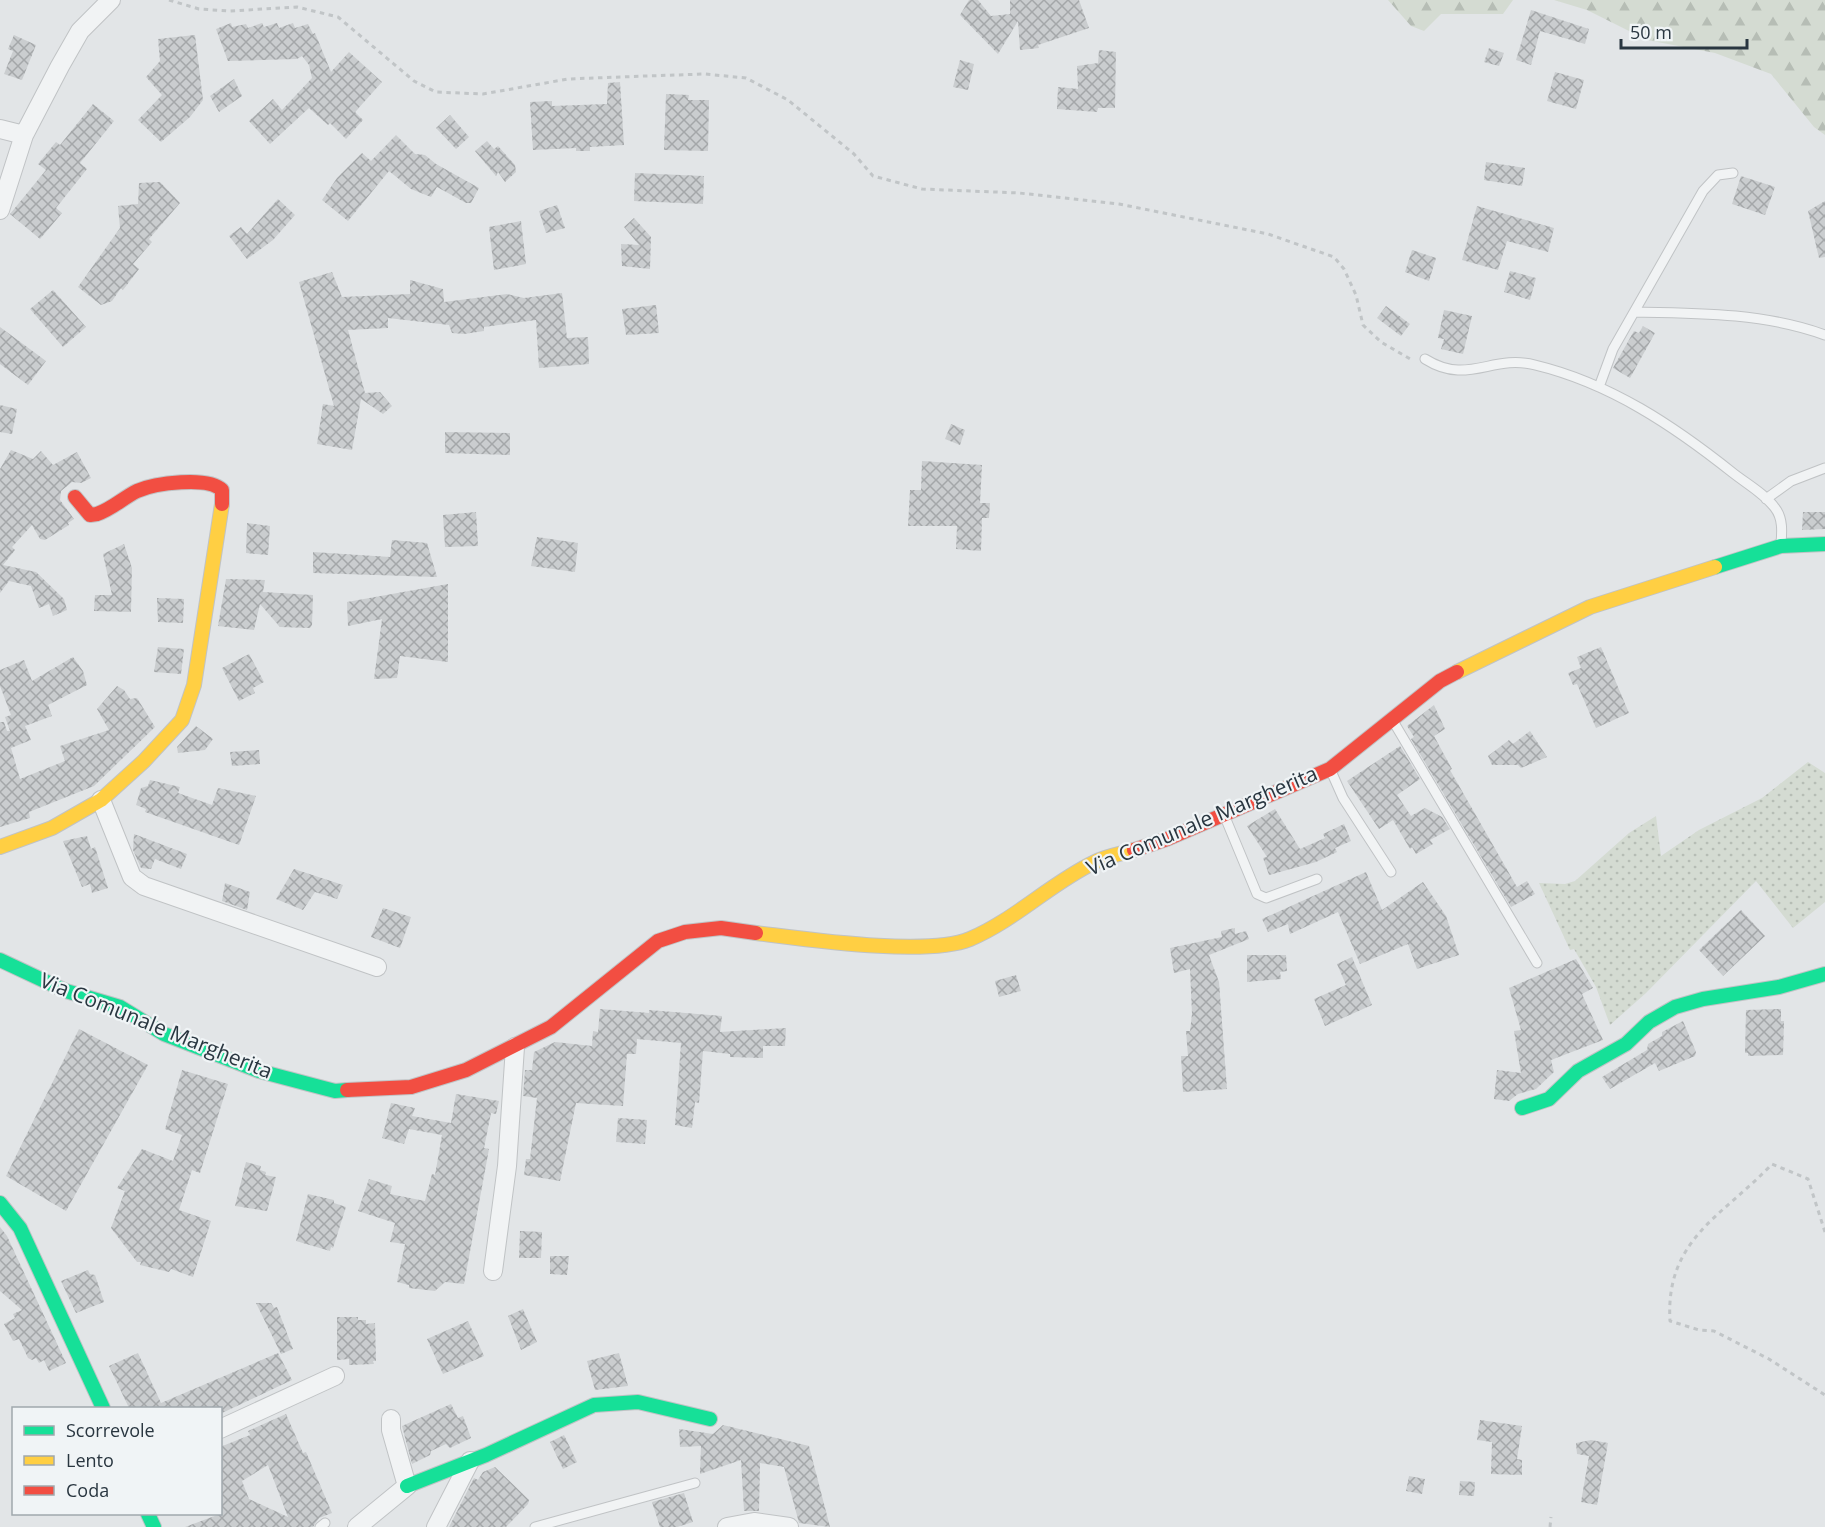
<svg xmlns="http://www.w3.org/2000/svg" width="1825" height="1527" viewBox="0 0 1825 1527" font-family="'Open Sans',sans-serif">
	<defs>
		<pattern id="grass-dots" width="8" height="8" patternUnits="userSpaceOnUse" patternTransform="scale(1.5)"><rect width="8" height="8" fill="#d4dbd2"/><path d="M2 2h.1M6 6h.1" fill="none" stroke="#b6bdb5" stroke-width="1.8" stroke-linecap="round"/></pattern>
		<pattern id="forest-firs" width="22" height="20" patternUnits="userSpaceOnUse" patternTransform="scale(1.5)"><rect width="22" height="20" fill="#d4dbd2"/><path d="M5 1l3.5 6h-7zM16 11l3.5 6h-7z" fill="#b6bdb5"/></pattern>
		<pattern id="building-cross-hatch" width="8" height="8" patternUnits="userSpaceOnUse" patternTransform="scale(1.5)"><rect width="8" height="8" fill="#cacdcf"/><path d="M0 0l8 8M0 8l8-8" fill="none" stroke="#a4a7a9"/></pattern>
	</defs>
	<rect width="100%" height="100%" fill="#e2e5e7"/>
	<!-- grass -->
	<path fill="url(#grass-dots)" d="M1808 762 1825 773V902L1793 928 1756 881 1646 993 1610 1025 1596 987 1574 949 1570 950 1539 883 1565 884 1575 881 1629 833 1656 816 1661 856 1699 830 1762 798Z"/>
	<!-- forest -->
	<path fill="url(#forest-firs)" d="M1388 0H1513L1503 14H1441L1424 31 1411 26Z
		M1554 0H1825V135L1814 127 1771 74 1715 53 1647 40 1587 10Z"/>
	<!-- building -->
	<path fill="url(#building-cross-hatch)" fill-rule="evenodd" d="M969 0H978L991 16 1010 14V0H1079L1089 28 1038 45 1039 48 1020 50 1018 21 998 54 960 15Z
		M1531 10 1589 29 1585 44 1540 31 1531 65 1516 60Z
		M231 23 232 27 246 24 248 28 262 23 264 27 277 23 279 28 293 23 295 28 308 24 313 34 315 33 331 72 349 52 382 82 355 112 363 120 346 139 330 123 328 125 309 108 270 144 249 121 273 99 282 110 312 78 309 65 302 56 297 59 228 61 216 29Z
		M14 35 36 45 22 80 4 74 13 51 8 49Z
		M195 35 203 100 190 117 161 142 138 120 162 95 146 77 160 61 158 39Z
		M1489 48 1504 53 1499 66 1484 62Z
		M1099 50 1116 52 1115 108H1098L1097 112 1057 109 1058 87 1078 89 1077 66 1098 63Z
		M960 60 974 64 968 90 953 87Z
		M1555 72 1584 80 1576 109 1547 101Z
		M234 79 242 96 219 112 210 96Z
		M620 82 624 145 590 147V151H576V148L533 150 530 102 552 101V106L607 104 608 83Z
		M666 94 689 95 688 100H709L708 151 664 150Z
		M93 104 114 121 80 163 87 169 56 208 62 213 40 239 10 214 46 170 38 164 56 142 60 145Z
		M450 115 469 137 456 149 436 128Z
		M396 135 415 154 425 155 436 164 479 188 471 203H466L437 187 431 197 411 189 389 171 348 221 322 200 337 178 362 153 371 161Z
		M487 141 494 149 498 146 515 165 516 172 505 182 498 172 496 176 475 151Z
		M1486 162 1525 168 1522 186 1484 180Z
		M635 173 704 176 703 204 634 201Z
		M1741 176 1775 187 1765 215 1732 204Z
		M160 182 180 203 149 239 152 242 133 264 139 269 123 290 121 288 112 301 101 305 78 287 120 228 118 206 138 204 139 183Z
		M278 199 295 215 273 240 247 259 229 236 241 227 247 234Z
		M1825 201V257L1819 258 1808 211Z
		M557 205 565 228 546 233 539 211Z
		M1477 206 1554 228 1548 252 1507 241 1498 270 1462 260Z
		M634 218 651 237 650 269 622 266 621 244 639 245 624 227Z
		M521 221 526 264 494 270 489 227Z
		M1412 250 1436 258 1429 281 1405 272Z
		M1510 271 1536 278 1530 300 1504 292Z
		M332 272 342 297 410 294V280L443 289 444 302 507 294 524 298 562 293 567 338 588 337 589 364 539 368 536 320 484 327V331L464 334 452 333 449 325 388 318V328L348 330 365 393 380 392 392 406 383 414 361 399 352 450 317 444 323 404 334 406 299 282Z
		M53 290 86 327 63 347 30 309Z
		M656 305 659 333 626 335 622 309Z
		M1386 306 1410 324 1401 336 1377 318Z
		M1444 310 1472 316 1463 354 1441 349 1444 339 1438 338Z
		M1643 326 1655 333 1630 378 1613 368 1634 331 1639 333Z
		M0 327 46 361 28 385 0 364Z
		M0 405 17 409 12 434 0 432Z
		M951 424 965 430 960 445 945 439Z
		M445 432 510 433V455L445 453Z
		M11 450 33 459 41 451 53 465 77 452 91 478 81 483 72 482 61 491 60 500 74 519 68 523 69 525 45 540 40 539 32 525 12 547 15 550 3 565 36 572 64 599 67 610 53 616 49 604 39 608 31 586 9 581 0 593V469Z
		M922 461 982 465 980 503H990L989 518H982L981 551 956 549 957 526H908L910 490H921Z
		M476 512 478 546 445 547 443 515Z
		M1803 512H1825V529L1802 530Z
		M247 523 270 526 268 555 246 553Z
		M537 537 578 543 575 572 531 566Z
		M392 540 427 543 437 577 313 573V552L390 557Z
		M124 544 132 568 131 612 94 611 95 595H112L103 554Z
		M226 579 265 580 263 592 313 595 312 625 310 628 280 627 260 604 254 630 218 626Z
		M448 584V662L400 656 397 678 374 679 382 619 348 626 347 602Z
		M157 598 184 599 183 623 158 622Z
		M158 647 184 649 181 674 154 672Z
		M1601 647 1629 713 1596 728 1577 684 1573 685 1568 673 1581 668 1577 657Z
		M249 654 264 682 253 688 255 693 239 701 222 668Z
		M73 657 83 671 87 685 48 705 52 716 25 726 31 740 11 748 20 779 65 761 60 746 109 730 97 709 117 686 124 690 130 699 137 698 155 727 94 786 29 812 30 818 0 827V722H4L7 731H10L5 717 11 715 0 686V670L24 660 32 681Z
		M1434 705 1445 729 1434 736 1452 769 1450 770 1517 887 1527 881 1535 894 1511 907 1411 739 1414 737 1407 726Z
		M196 726 213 739 205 750 178 753 177 747Z
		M1530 731 1547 757 1521 768 1518 765H1492L1488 756 1509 740 1513 744Z
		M1400 746 1420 779 1397 795 1411 816 1425 808 1442 817 1450 829 1430 840 1433 844 1416 854 1412 847 1410 849 1393 820 1379 829 1347 781Z
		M259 750 260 764 232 766 230 752Z
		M150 780 180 787 178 793 212 805 218 788 256 796 239 845 145 812 146 809 136 805 141 788 148 786Z
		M1275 809 1300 849 1325 838 1323 834 1344 824 1351 841 1335 848 1337 852 1316 862 1269 875 1263 858 1267 857 1247 826Z
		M134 834 187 854 181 869 155 859 151 869 141 868 133 850Z
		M87 836 91 849 95 847 108 888 92 893 90 884 82 887 63 841Z
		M294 869 343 885 337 899 315 892 303 910 276 899Z
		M1366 872 1382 910 1423 882 1446 916 1459 955 1417 969 1408 944 1360 964 1338 912 1290 934 1288 924 1268 932 1262 919Z
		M225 883 250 892 247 910 222 901Z
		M383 908 411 917 400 948 371 937Z
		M1741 910 1765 936 1723 976 1699 950Z
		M1235 928V934L1246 931 1249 939 1209 955 1219 982 1227 1089 1183 1092 1181 1056H1188L1186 1031H1190L1192 1014 1190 969 1174 973 1170 948 1222 937 1221 931Z
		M1247 955H1286L1287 971 1280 972 1281 979 1247 982Z
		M1352 957 1372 1005 1325 1026 1314 999 1346 985 1337 964Z
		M1576 959 1593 988 1582 994 1603 1040 1551 1060 1554 1072 1536 1089 1518 1094 1509 1101 1494 1099 1497 1070 1521 1073 1514 1031 1521 1030 1509 988Z
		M1016 975 1021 991 999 997 995 981Z
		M600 1009 649 1013V1010L722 1016 720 1032 786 1028 785 1046H763V1058L730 1057V1054L703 1051 699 1103 695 1102 692 1128 675 1125 681 1043 637 1039 636 1054H627L623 1106 576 1103 560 1181 524 1175 526 1159H530L537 1098 523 1096 525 1070H532L534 1052 555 1042 592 1046 593 1031 598 1032Z
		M1781 1009V1021H1784L1783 1055 1748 1056V1053H1745L1746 1010Z
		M1683 1021 1696 1052 1695 1056 1659 1071 1655 1063 1610 1089 1602 1077 1647 1050 1648 1044 1662 1036V1032Z
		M79 1029 148 1065 66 1211 6 1176Z
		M182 1070 228 1084 200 1173 192 1170 179 1210 211 1221 193 1277 171 1269 169 1272 140 1265 141 1262H137L111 1228 125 1191 117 1188 142 1149 173 1161 182 1135 165 1129Z
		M456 1094 499 1101 496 1114 491 1113 484 1148 489 1149 464 1284 445 1282 435 1291 409 1288V1285L397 1282 405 1244 390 1242 395 1223 358 1211 369 1179 392 1186 390 1194 425 1201 432 1174 435 1175 442 1135 409 1129 404 1144 382 1138 391 1103 415 1108 412 1116 451 1123Z
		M618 1118 647 1120 645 1144 616 1142Z
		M246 1162 261 1166 260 1170 266 1172 265 1175 276 1177 267 1211 235 1206Z
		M308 1194 334 1200V1203L346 1207 333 1248 331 1247 330 1251 296 1241Z
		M0 1227 7 1236 66 1363 49 1371 44 1360 39 1363 36 1358 32 1360 28 1358 19 1339 13 1341 4 1324 15 1318 13 1314 22 1310 0 1291Z
		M520 1231 542 1232 541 1258H519Z
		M550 1256H569L567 1275 550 1274Z
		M88 1270 90 1274 95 1275 104 1302 76 1313 61 1281Z
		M256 1303H271L274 1308 277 1307 293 1349 281 1354Z
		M523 1309 537 1342 521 1350 508 1316Z
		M337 1317H358V1320H366V1324L375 1323 376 1361H373L374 1364 349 1365V1359L337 1360Z
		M468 1321 484 1356 443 1374 427 1339Z
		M138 1353 161 1403 278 1353 292 1380 220 1414V1408H129L109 1366Z
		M619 1353 628 1386 595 1390 587 1361Z
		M451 1404 458 1418 463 1416 471 1438 450 1448 446 1444 431 1451 430 1455 412 1464 402 1426Z
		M286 1414 303 1453 306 1452 332 1513 319 1518 313 1527H185L220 1514V1447L250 1435 248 1431ZM268 1465 288 1517 249 1499 242 1481Z
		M1480 1420 1522 1426 1517 1459 1522 1460V1475L1491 1474 1492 1442 1477 1440Z
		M723 1425 809 1446 830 1527 799 1523 784 1467 760 1463 759 1511H744L741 1460 700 1474 701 1446 680 1447 679 1429 713 1434Z
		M564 1435 577 1462 563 1469 550 1442Z
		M1591 1440 1608 1443 1597 1505 1581 1502 1589 1456 1577 1454 1576 1443Z
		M495 1467 529 1500 528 1504 506 1527H449L474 1478 478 1480 483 1472Z
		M1409 1476 1425 1479 1422 1494 1406 1491Z
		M1460 1481 1475 1482 1474 1496 1459 1495Z
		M684 1493 693 1522 677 1527H660L652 1502Z"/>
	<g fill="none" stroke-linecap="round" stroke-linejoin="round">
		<!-- lane casing -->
		<g stroke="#c0c3c5" stroke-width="11">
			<path id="lane" d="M1635 312C1697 313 1766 313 1825 335
				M1425 359C1468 386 1491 354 1535 365 1610 383 1674 426 1733 473 1747 484 1765 494 1775 508 1783 518 1782 532 1781 543
				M1599 387 1613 349 1703 191 1718 175 1733 173
				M1766 499 1791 481 1825 468
				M1393 721 1537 963
				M1331 771 1343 798 1391 872
				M1225 817 1257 894 1266 898 1317 879
				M320 1527 325 1523
				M535 1527 695 1483"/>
		</g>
		<!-- street casing -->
		<g stroke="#c0c3c5" stroke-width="20">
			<path id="street" d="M0 129 24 135
				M0 210 24 135 60 66 80 31 111 0
				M101 800 132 877 144 886 377 967
				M493 1271 507 1166 515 1047
				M220 1429 335 1376
				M357 1527 407 1486 391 1430V1419
				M436 1527 470 1461
				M727 1527 754 1522 789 1527"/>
		</g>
		<!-- fast casing -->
		<g stroke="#c0c3c5" stroke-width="16">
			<path id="fast" d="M1715 567 1781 546 1825 544
				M0 960 66 991 120 1007 164 1034 259 1071 335 1091 347 1090
				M1522 1108 1549 1099 1578 1071 1626 1044 1649 1022 1675 1007 1703 999 1779 987 1825 974
				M0 1203 20 1228 103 1408
				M407 1486 486 1455 594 1405 638 1402 710 1419
				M148 1514 154 1527"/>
		</g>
		<!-- slow casing -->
		<g stroke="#c0c3c5" stroke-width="16">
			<path id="slow" d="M1457 672 1590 607 1715 567
				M0 847 52 828 101 800 144 761 182 720 194 685 222 504
				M756 933C806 939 926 957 970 939 1015 920 1051 883 1095 862 1107 856 1121 854 1134 850"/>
		</g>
		<!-- jam casing -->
		<g stroke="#c0c3c5" stroke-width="16">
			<path id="jam" d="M75 497 90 515 97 514C112 509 123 498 137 491 155 483 208 476 222 490V504
				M1134 850 1167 839 1330 769 1440 681 1457 672
				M347 1090 411 1087 466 1070 551 1027 658 941 685 932 721 928 756 933"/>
		</g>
		<!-- path -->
		<path stroke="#c1c5c7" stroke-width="3" stroke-dasharray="4.5 4.5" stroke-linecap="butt" d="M169 0 199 9 230 11 297 7 338 17 414 81 436 92 483 94 568 79 646 76 705 74 746 78 788 100 854 154 873 176 922 189 1019 193 1119 204 1268 234 1334 257 1344 269 1356 295 1363 325 1381 342 1412 360
			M1825 1232 1808 1179 1772 1164C1723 1216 1665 1239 1670 1321L1699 1330 1714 1331 1769 1359 1825 1395
			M1550 1527 1551 1517"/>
		<!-- lane -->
		<use href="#lane" stroke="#f1f3f4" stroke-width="9"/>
		<!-- street -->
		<use href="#street" stroke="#f1f3f4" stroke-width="18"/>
		<!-- fast -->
		<use href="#fast" stroke="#16e098" stroke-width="14"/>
		<!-- slow -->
		<use href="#slow" stroke="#ffcf43" stroke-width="14"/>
		<!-- jam -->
		<use href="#jam" stroke="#f24e42" stroke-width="14"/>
	</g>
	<g text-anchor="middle" stroke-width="4.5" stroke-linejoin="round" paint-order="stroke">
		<!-- street labels -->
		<g font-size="21" fill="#293640" stroke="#f0f4f6">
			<text transform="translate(1202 821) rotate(-23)" y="7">Via Comunale Margherita</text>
			<text transform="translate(156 1026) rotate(22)" y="7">Via Comunale Margherita</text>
		</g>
	</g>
	<!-- legend -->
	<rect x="12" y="1407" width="210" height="108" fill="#f0f4f6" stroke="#a0a8ad" stroke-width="1.5"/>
	<rect x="24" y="1426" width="30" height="9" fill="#16e098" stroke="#a0a8ad" stroke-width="1.5"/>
	<text x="66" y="1437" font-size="18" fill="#293640">Scorrevole</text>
	<rect x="24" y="1456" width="30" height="9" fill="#ffcf43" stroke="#a0a8ad" stroke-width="1.5"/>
	<text x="66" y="1467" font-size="18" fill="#293640">Lento</text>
	<rect x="24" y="1486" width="30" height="9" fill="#f24e42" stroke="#a0a8ad" stroke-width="1.5"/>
	<text x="66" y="1497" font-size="18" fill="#293640">Coda</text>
	<!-- scale -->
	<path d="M1621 39v9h126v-9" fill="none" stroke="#293640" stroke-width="3"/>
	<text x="1630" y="39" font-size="18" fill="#293640" stroke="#f0f4f6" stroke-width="4.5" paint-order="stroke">50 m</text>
</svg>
